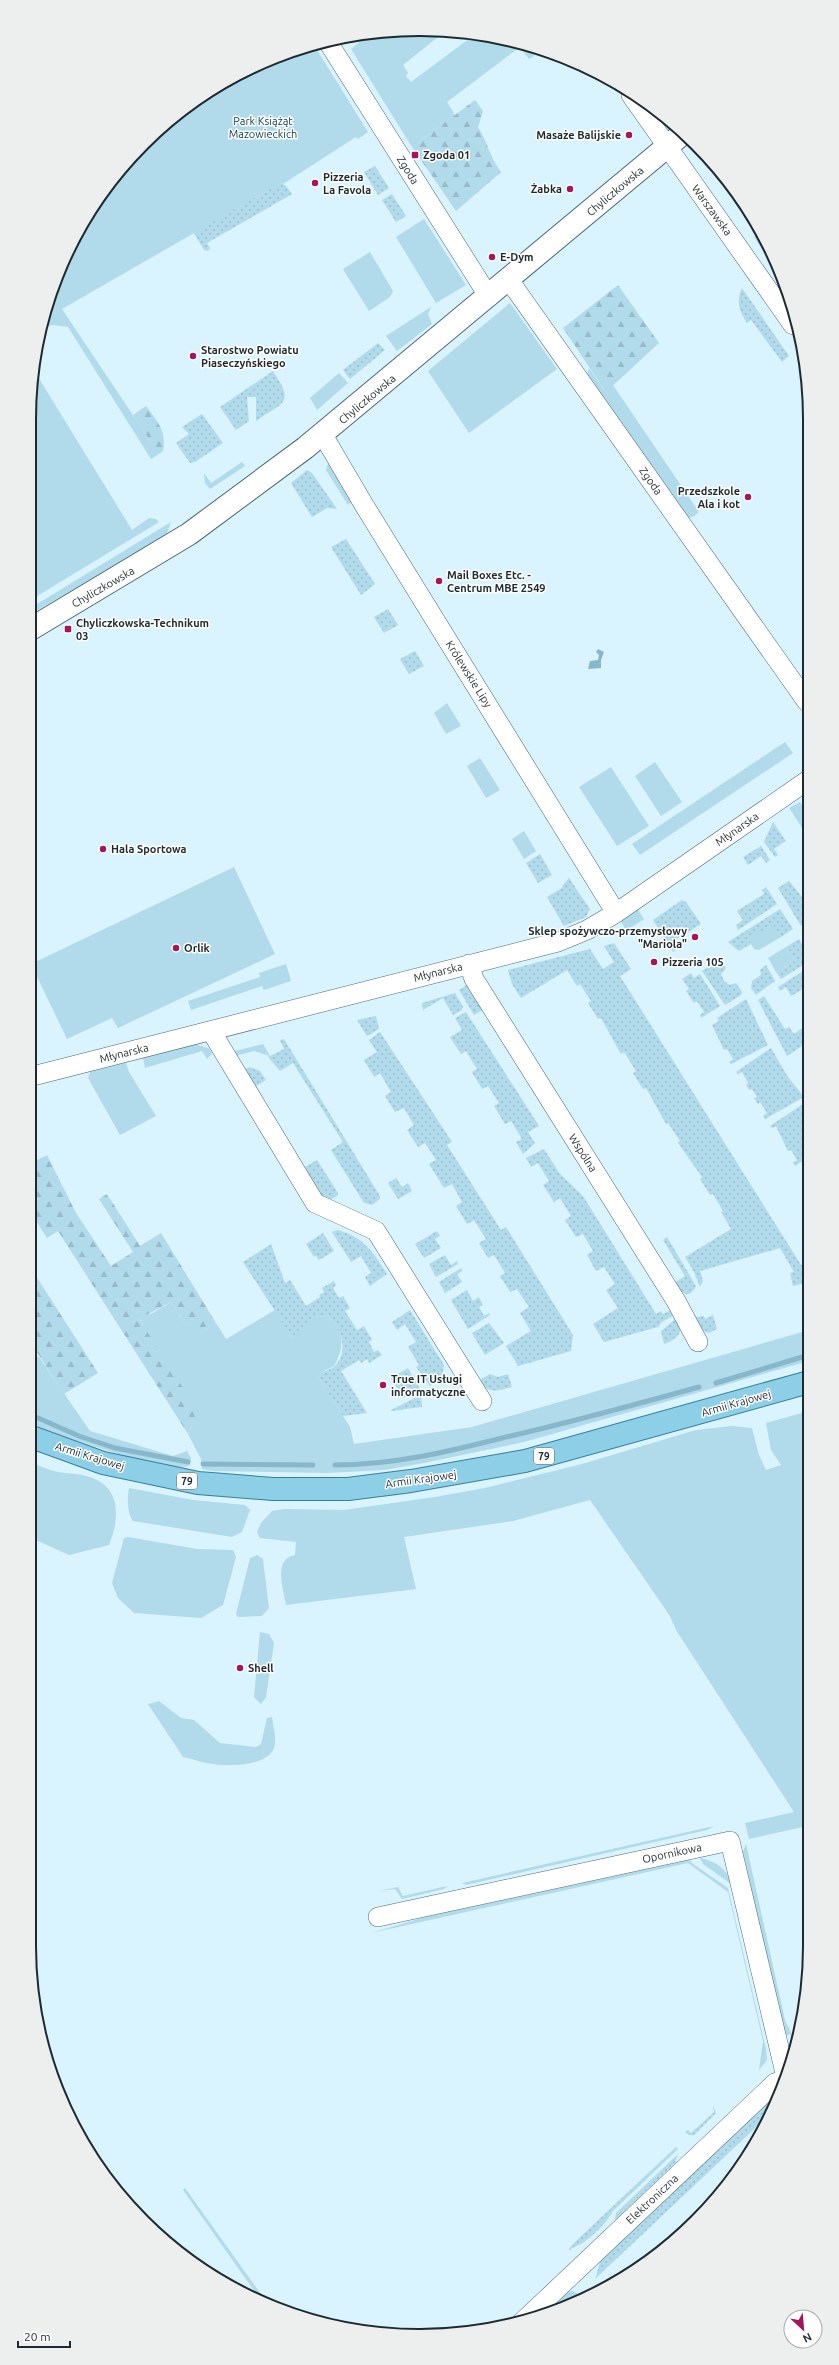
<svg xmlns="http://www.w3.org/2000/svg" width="839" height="2365" viewBox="0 0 839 2365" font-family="Ubuntu,sans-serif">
	<defs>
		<pattern id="forest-firs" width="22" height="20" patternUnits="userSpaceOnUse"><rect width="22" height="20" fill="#b1daeb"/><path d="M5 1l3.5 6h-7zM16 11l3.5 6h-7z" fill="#98bbca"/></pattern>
		<pattern id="garden-dots" width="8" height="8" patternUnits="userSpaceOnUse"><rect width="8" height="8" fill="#b1daeb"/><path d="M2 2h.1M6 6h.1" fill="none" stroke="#98bbca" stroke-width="1.8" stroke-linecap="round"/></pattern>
	</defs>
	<rect width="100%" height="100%" fill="#d9f3ff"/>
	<!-- green -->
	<path fill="#b1daeb" d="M441 30 443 33 403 65 408 73 406 76 411 82 474 35 520 42 534 48 532 53 534 56 529 59 520 47 447 102 455 115 412 147 351 49 372 32Z
		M314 45 368 132 358 139 356 137 283 184 281 183 62 309 159 454 151 459 68 327 53 325 41 328 42 319 69 247 110 182 162 126 224 81 294 50Z
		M424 219 466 285 436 303 396 237Z
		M760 232 770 247 773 257 769 260 754 237Z
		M370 252 393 291 390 297 369 311 343 269Z
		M510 303 557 369 469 433 428 371Z
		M431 307 428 314 432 324 397 351 386 336Z
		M589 368 605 391 613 385 699 512 693 517 687 518 587 374Z
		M35 372 132 530 149 518 156 519 159 522 29 601V420Z
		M339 373 348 383 317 410 310 398Z
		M242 462 245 466 210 489 205 483 204 473 211 483Z
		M330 462 352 502 348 505 326 470 327 466Z
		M171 522 166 536 29 615V609Z
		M447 703 461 726 446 734 434 713Z
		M785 742 793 753 640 855 632 844Z
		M480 758 500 790 486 798 467 766Z
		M655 762 682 802 661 816 635 776Z
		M611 767 649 826 617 846 579 787Z
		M800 802 808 814V837L789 808Z
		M524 831 536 851 524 859 512 839Z
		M234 867 275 954 118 1028 112 1018 67 1039 31 964Z
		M637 908 644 919 626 931 621 921Z
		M773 923 781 937 759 950 754 949 748 939Z
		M786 947 795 961 776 972 768 958Z
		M286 964 291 981 264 990 262 986 191 1010 188 1001 260 977 259 973Z
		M195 1044 210 1049 212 1054 207 1059 202 1051 145 1068 143 1058Z
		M263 1044 270 1056 254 1051 235 1056V1051Z
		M126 1063 129 1072 156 1116 120 1135 88 1078 90 1072Z
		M171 1302 186 1326 203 1331 216 1323 226 1339 275 1310 292 1337 313 1317 328 1316C344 1331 345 1347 334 1366L317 1375 350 1427 354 1444 472 1427 809 1330V1361L524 1442 424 1463 384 1470 327 1473 213 1471 202 1469 201 1459 188 1434 194 1420 139 1318 153 1313Z
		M29 1354 39 1357 90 1431 173 1456 187 1451 191 1458 190 1465C172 1477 53 1432 29 1423Z
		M809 1411 810 1837 803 1827 749 1839 745 1823 794 1812 676 1630 670 1616 590 1500 513 1521 404 1537 416 1589 286 1605C284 1590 272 1559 295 1555L296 1542 260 1538 257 1532 261 1523 272 1511 284 1509 344 1510 435 1497 485 1488 582 1464 696 1430 732 1426 752 1428 759 1455 766 1470 781 1465 771 1450 766 1423Z
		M29 1462C39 1465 48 1470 58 1472 67 1474 77 1473 86 1476 122 1485 120 1517 109 1545L69 1555 29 1537Z
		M129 1488 193 1500 245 1505 250 1510 242 1532 232 1537 133 1521C127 1513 127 1497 129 1488Z
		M128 1537 197 1549 233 1550 236 1557 223 1605 201 1618 134 1613 118 1598 112 1583 124 1538Z
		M257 1555 263 1559 269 1608 262 1616 238 1617 236 1614 250 1558Z
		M260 1632 269 1634 274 1643 266 1697 261 1704 254 1697Z
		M159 1701 181 1718 194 1720 220 1743 256 1747 261 1744 267 1718 272 1717C273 1726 277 1740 274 1748 267 1767 224 1767 207 1763 199 1762 191 1758 183 1757L148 1704Z
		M714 1826 707 1830 466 1885 462 1883Z
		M746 1844 785 2020 797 2045 796 2049 790 2034 785 2036 743 1852Z
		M700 1858C714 1861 729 1869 731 1884L703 1864Z
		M690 1860 693 1864 728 1888 766 2049 767 2060 759 2070 763 2041 728 1892 688 1863 371 1933 425 1917Z
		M447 1886 444 1889 402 1899 395 1889 379 1891 398 1887 403 1896Z
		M185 2188 268 2304 262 2302 183 2190Z
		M572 2291 579 2294 565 2308 542 2315 566 2292Z"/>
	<!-- forest -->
	<path fill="url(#forest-firs)" d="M475 100 483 111 478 127C488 143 489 156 501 172L456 211 412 147Z
		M618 285 659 343 606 392 563 328Z
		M146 406C157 421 167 431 163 451L159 454 133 415Z
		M47 1155 76 1213 111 1266 133 1252 99 1199 107 1194 140 1246 161 1233 216 1323 203 1331 194 1332 186 1326 171 1302 139 1319 196 1408 194 1420 188 1434 58 1231 47 1238 29 1210V1205L38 1200 29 1182V1164Z
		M29 1265 98 1373 64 1394 29 1340Z"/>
	<!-- garden -->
	<path fill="url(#garden-dots)" d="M375 166 389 188 378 195 364 172Z
		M281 183 286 186 292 194 207 243 210 248 208 251 204 250 194 233Z
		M392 194 406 216 396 222 382 200Z
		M742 288 789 356 782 362 751 320 747 323C739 311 736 301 742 288Z
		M378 343 385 350 350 379 343 370Z
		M273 371C295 404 284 401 256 421V397H247L249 421 236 430 220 407Z
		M202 414 223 443 195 462 190 463 176 443 189 434 182 427Z
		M307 470 312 473 337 509 327 508 312 517 291 483Z
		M346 539 375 584 361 595 331 547Z
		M388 609 398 625 384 633 374 617Z
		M415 651 424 666 409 674 400 659Z
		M773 822 786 841 774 849 778 855 775 857 764 842Z
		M761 846 770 860 766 863 761 856 748 865 743 857Z
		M540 854 552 875 538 883 526 863Z
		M569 878 590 909 586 917 564 926 547 897 562 888 563 885Z
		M789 881 807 903 805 905 808 910V921L801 926 778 888Z
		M766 887 777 904 738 930 736 925 743 920 737 911 764 894 762 890Z
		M682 900 686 902 701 924 672 942 676 950 673 952 653 920Z
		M780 909 793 929 781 937 773 924 748 939 751 944 739 951 728 942Z
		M799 939 808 953V962L781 979 776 972 795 961 786 947Z
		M614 943 631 969 620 976 801 1265 809 1260V1282L793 1286 790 1273 794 1272 780 1248 700 1271 703 1281 700 1287 694 1272 685 1257 731 1229 721 1212 723 1211 713 1194 710 1195 700 1179 702 1177 678 1143 680 1141 668 1123 666 1124 646 1088 643 1089 633 1073 636 1071 624 1052 621 1054 601 1018 598 1019 588 1003 591 1001 580 984 577 986 567 970 521 998 512 984 508 970 590 949 603 969 614 962 604 946Z
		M720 960 726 968 721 974 724 981 730 985 736 983 742 992 741 995 725 1005 702 971Z
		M766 965 775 981 756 995 751 988 752 981 761 975 760 970Z
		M808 968V986L791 996 786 987 780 991 778 987Z
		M691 973 694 978 700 974 720 1006 701 1018 700 1015 704 1012 697 1001 694 1003 686 991 689 989 682 979Z
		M468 984 484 1009 474 1015 459 990Z
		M455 993 463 1007 462 1010 453 1015 443 998 423 1010 422 1003Z
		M764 996 785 1029 789 1027 794 1034 808 1024V1042L787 1056 758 1000Z
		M746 999 768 1045 731 1064 729 1062 733 1059 727 1049 724 1050 712 1025 719 1021 717 1018Z
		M466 1012 539 1126 528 1132 535 1143 523 1154 516 1142 522 1139 511 1121 505 1124 494 1106 499 1103 488 1086 482 1089 472 1072 477 1069 466 1051 461 1054 450 1037 462 1030 455 1018Z
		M376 1016 379 1029 367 1036 357 1020Z
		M380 1032 452 1142 447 1145 501 1230 506 1227 573 1335 571 1351 518 1366 506 1346 531 1331 520 1313 529 1307 517 1289 510 1292 500 1276 505 1273 494 1255 488 1258 479 1243 486 1239 474 1220 467 1224 456 1206 462 1202 452 1184 444 1188 429 1164 436 1160 425 1143 418 1147 407 1130 414 1125 404 1108 395 1112 385 1096 391 1092 380 1073 374 1077 364 1060 377 1052 369 1040Z
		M284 1039 380 1196V1199L372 1205 364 1203 331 1150 343 1142 293 1063 280 1071 268 1057 284 1049 280 1040Z
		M771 1048 788 1077 804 1097 765 1119 763 1116 767 1113 760 1102 758 1104 754 1098 757 1097 752 1089 749 1090 746 1085 748 1083 742 1072 738 1074 736 1072Z
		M250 1067 260 1071 266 1080 255 1087 305 1167 317 1160 338 1193 337 1196 331 1199 317 1197 307 1184 240 1072Z
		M806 1102 808 1105V1157L795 1166 793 1163 797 1160 791 1150 788 1151 776 1126 772 1128 770 1126Z
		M544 1149 560 1174 583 1196 656 1314 661 1311 663 1314 671 1310 676 1314 662 1322 658 1327 604 1342 593 1324 618 1308 606 1290 615 1284 604 1267 596 1271 587 1255 593 1251 583 1234 576 1237 565 1220 571 1216 560 1198 554 1202 543 1185 549 1181 538 1163 531 1167 526 1158Z
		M396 1178 402 1187 408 1183 412 1191 398 1199 388 1183Z
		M337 1230C363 1236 374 1253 387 1274L370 1286 365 1277 371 1273 361 1256 351 1262 332 1232Z
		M437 1231 440 1236 435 1239 441 1248 424 1258 415 1244Z
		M323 1233 334 1251 319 1260 316 1256 314 1257 306 1244Z
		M667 1237 696 1286C689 1301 681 1292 674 1283L685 1276 663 1240Z
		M271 1244 285 1283 290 1280 306 1306 320 1297 319 1295 324 1292 322 1288 334 1281 336 1285 333 1288 339 1298 343 1296 350 1308 345 1311 357 1330 364 1326 372 1340 369 1342 374 1352 378 1350 382 1355 369 1363 367 1359 361 1363 359 1360 341 1371 367 1413 343 1416 317 1375C322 1372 330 1370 334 1367 350 1352 341 1328 328 1316L313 1317 292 1337 243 1262Z
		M445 1255 451 1265 457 1261 458 1264 436 1277 429 1264Z
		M461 1268 462 1271 457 1274 462 1282 445 1293 439 1282Z
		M467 1290 473 1301 479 1297 483 1305 479 1307 484 1316 489 1313 490 1315 468 1329 451 1300Z
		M410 1310 444 1365 442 1376 430 1386 416 1367 419 1365 408 1347 416 1342 405 1324 397 1330 392 1322Z
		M713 1315 717 1329 709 1333 701 1330 696 1317 704 1316 705 1319Z
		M678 1317C685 1331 678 1339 664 1344L661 1331Z
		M489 1323 504 1343 485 1355 472 1333Z
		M408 1368 420 1389 403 1398 391 1378Z
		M490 1374 498 1377 508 1374 512 1387C497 1391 489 1394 478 1381Z
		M421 1395 422 1407 391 1411V1410Z
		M781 2094 770 2114 595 2279 601 2259 775 2095Z
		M713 2105 716 2113 694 2135H689L685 2132 688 2130 691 2133 714 2112Z
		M676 2147 678 2149 613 2211C607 2222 594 2235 584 2242 579 2246 575 2245 570 2250L569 2249 574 2243Z
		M678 2154 675 2163 615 2220 616 2213Z"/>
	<!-- water -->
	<path fill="#88b7cb" d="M598 649 604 652 601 660V668L588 669 590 661 598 660 599 655 596 652Z"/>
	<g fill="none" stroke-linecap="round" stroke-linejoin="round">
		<!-- stream -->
		<path stroke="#88b7cb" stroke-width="5" d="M716 1383 809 1355
			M29 1414 79 1436 115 1448 188 1462
			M203 1464 313 1465
			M335 1465C392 1465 447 1452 502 1438 568 1423 634 1405 699 1387"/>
		<!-- minor casing -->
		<g stroke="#4b6975" stroke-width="20">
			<path id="minor" d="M328 42 489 297
				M631 95 793 325
				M509 280 807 702
				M323 435 364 505 616 913
				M469 964 474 979 676 1301 698 1342
				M211 1031 315 1203 376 1231 482 1401
				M29 1077 558 942 587 930 616 913 808 780
				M378 1917 730 1841 786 2077
				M521 2323 775 2083 786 2079"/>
		</g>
		<!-- tertiary casing -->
		<g stroke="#4b6975" stroke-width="24">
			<path id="tertiary" d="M29 630 189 534 305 448 681 135"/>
		</g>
		<!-- primary casing -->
		<g stroke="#34809c" stroke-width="24">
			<path id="primary" d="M29 1436 103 1463 198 1483 273 1489H348L411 1481 525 1461 809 1382"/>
		</g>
		<!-- minor -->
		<use href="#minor" stroke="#fff" stroke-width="19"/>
		<!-- tertiary -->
		<use href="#tertiary" stroke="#fff" stroke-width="22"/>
		<!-- primary -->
		<use href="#primary" stroke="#8ccfe6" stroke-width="22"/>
	</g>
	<!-- markers -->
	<g fill="#a2165e" stroke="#fff" stroke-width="1.5">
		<circle cx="629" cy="135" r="4"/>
		<rect x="411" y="151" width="8" height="8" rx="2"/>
		<circle cx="315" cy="183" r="4"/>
		<circle cx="570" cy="189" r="4"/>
		<circle cx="492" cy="257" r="4"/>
		<circle cx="193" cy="356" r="4"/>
		<circle cx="748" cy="497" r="4"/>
		<circle cx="439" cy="581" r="4"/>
		<rect x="64" y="625" width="8" height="8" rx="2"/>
		<circle cx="103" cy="849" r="4"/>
		<circle cx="695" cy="937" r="4"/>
		<circle cx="176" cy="948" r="4"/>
		<circle cx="654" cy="962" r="4"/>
		<circle cx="383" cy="1385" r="4"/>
		<circle cx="240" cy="1668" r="4"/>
	</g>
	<g text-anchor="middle" stroke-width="3" stroke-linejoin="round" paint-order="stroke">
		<!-- shield labels -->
		<g fill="#fff" stroke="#626a6d" stroke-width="1">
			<rect x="534" y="1448" width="20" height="16" rx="3"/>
			<rect x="177" y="1473" width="20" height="16" rx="3"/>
		</g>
		<g font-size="10" font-weight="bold" fill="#1e2a2f">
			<text x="544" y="1460">79</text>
			<text x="187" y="1485">79</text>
		</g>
		<!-- park labels -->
		<g font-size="11" fill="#0e3948" stroke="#fff">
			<text x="263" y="125">Park Książąt<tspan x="263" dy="13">Mazowieckich</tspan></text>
		</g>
		<!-- poi labels -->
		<g font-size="11" font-weight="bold" fill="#1e2a2f" stroke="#fff" text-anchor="start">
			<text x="621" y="139" text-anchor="end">Masaże Balijskie</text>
			<text x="423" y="159">Zgoda 01</text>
			<text x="323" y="181">Pizzeria<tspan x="323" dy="13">La Favola</tspan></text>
			<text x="562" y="193" text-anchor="end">Żabka</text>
			<text x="500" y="261">E-Dym</text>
			<text x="201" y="354">Starostwo Powiatu<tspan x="201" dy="13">Piaseczyńskiego</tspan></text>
			<text x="740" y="495" text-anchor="end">Przedszkole<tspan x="740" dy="13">Ala i kot</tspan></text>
			<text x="447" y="579">Mail Boxes Etc. -<tspan x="447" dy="13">Centrum MBE 2549</tspan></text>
			<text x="76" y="627">Chyliczkowska-Technikum<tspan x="76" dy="13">03</tspan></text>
			<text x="111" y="853">Hala Sportowa</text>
			<text x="687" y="935" text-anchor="end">Sklep spożywczo-przemysłowy<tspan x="687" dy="13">"Mariola"</tspan></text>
			<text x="184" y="952">Orlik</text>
			<text x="662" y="966">Pizzeria 105</text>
			<text x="391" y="1383">True IT Usługi<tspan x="391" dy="13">informatyczne</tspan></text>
			<text x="248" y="1672">Shell</text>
		</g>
		<!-- street labels -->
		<g font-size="11" fill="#1e2a2f" stroke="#fff">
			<text transform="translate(408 170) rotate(58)" y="4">Zgoda</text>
			<text transform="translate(615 191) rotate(-40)" y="4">Chyliczkowska</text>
			<text transform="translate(712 210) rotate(54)" y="4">Warszawska</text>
			<text transform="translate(367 399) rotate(-40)" y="4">Chyliczkowska</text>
			<text transform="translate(651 481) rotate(55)" y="4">Zgoda</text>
			<text transform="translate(103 587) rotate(-30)" y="4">Chyliczkowska</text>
			<text transform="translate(469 674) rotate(58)" y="4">Królewskie Lipy</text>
			<text transform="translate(737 829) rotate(-35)" y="4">Młynarska</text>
			<text transform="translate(438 972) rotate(-14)" y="4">Młynarska</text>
			<text transform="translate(124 1053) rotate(-14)" y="4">Młynarska</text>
			<text transform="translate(583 1153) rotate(58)" y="4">Wspólna</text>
			<text transform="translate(736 1403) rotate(-16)" y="4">Armii Krajowej</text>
			<text transform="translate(90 1456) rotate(17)" y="4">Armii Krajowej</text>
			<text transform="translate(421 1479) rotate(-8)" y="4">Armii Krajowej</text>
			<text transform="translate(672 1853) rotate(-12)" y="4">Opornikowa</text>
			<text transform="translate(652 2199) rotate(-43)" y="4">Elektroniczna</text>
		</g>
	</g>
	<!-- crop -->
	<path d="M0 0H839V2365H0ZM419 36H420A383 383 0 0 1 803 419V1946A383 383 0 0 1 420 2329H419A383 383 0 0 1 36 1946V419A383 383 0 0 1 419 36Z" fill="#edeeee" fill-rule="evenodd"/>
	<path fill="none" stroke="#1e2a2f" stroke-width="2" d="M419 36H420A383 383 0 0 1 803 419V1946A383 383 0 0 1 420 2329H419A383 383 0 0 1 36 1946V419A383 383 0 0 1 419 36Z"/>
	<!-- north arrow -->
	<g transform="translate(803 2329) rotate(154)"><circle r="19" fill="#ffffff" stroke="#a5aaac"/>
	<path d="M0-3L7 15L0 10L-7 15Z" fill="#a2165e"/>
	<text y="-6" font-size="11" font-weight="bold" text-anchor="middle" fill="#1e2a2f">N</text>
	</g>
	<!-- scale -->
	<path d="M18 2341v6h52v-6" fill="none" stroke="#1e2a2f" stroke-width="2"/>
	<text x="24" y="2341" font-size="12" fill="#1e2a2f" stroke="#ffffff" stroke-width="3" paint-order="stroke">20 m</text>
</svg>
